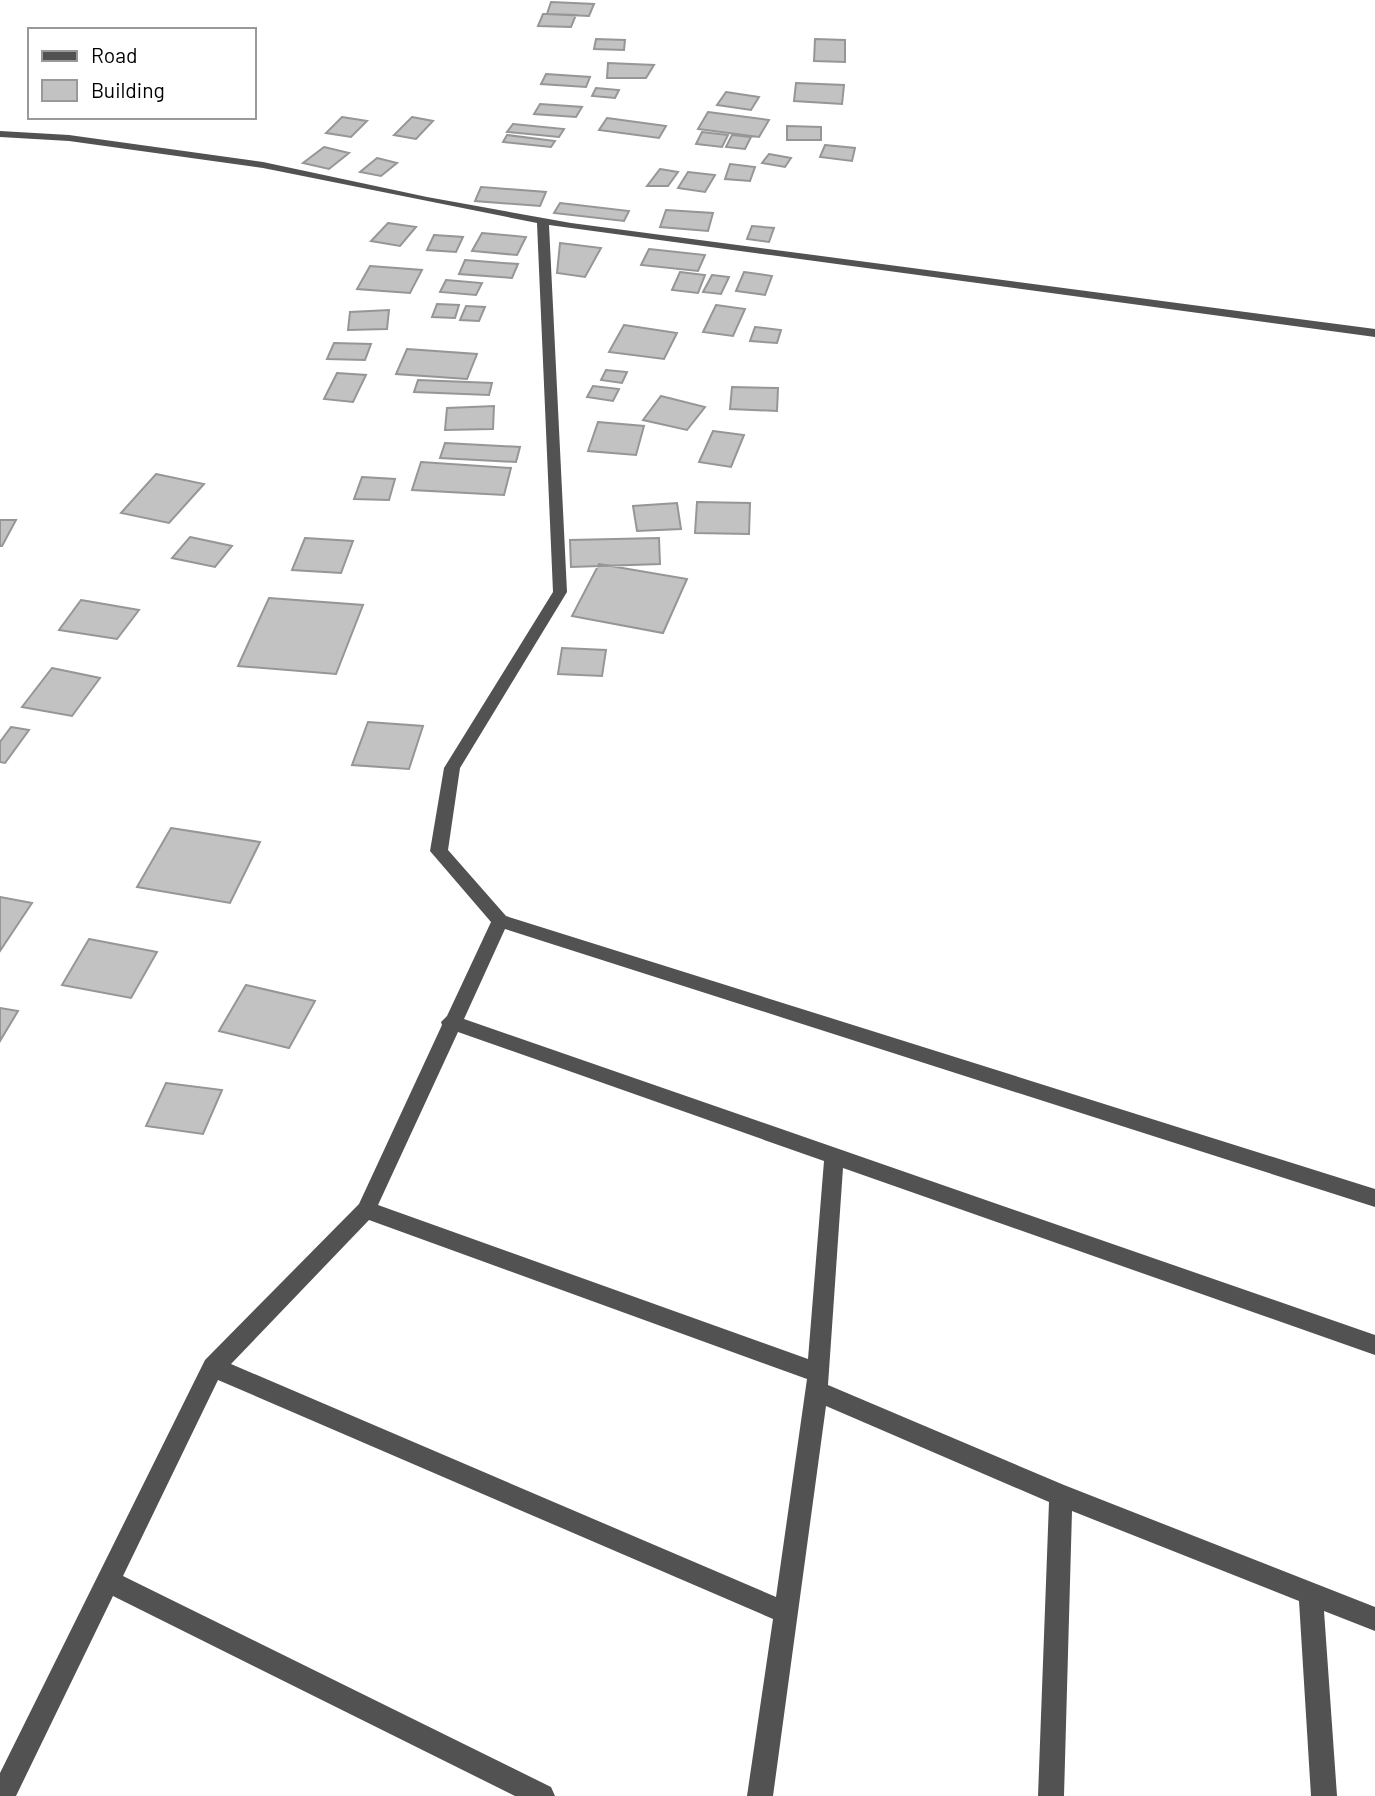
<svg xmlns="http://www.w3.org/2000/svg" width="1375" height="1796" viewBox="0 0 1375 1796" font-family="Barlow,sans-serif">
	<rect width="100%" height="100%" fill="#fff"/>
	<!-- building -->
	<path fill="#c2c2c2" stroke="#969696" stroke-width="2" d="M551 2 594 4 589 16 547 14Z
		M543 14H547L576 15 571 27 538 26Z
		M596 39 625 40 624 50 594 49Z
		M815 39 845 40V62L814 61Z
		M608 63 654 65 646 78H607Z
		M546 74 590 77 586 87 541 84Z
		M796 83 844 85 842 104 794 101Z
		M596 88 619 90 615 98 592 96Z
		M726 92 759 97 751 110 717 105Z
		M540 104 582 107 576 117 534 114Z
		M708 112 769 120 759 137 698 129Z
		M342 117 367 121 351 137 326 133Z
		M412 117 433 121 416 139 394 135Z
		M607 118 666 126 659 138 599 130Z
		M513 124 564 129 559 137 507 132Z
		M787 126 821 127V140H787Z
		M702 132 728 135 722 147 696 144Z
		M507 135 555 141 551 147 503 142Z
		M732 135 751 137 745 149 726 147Z
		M825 145 855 148 852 161 820 157Z
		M324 147 349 153 329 169 303 163Z
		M769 154 791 158 785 167 762 163Z
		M377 158 397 163 381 176 360 172Z
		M730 164 755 167 750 181 725 179Z
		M660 169 678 172 668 186H647Z
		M688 172 715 175 705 192 678 188Z
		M481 187 546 192 540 206 475 201Z
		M560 203 629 211 624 221 554 213Z
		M666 210 713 213 708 231 660 227Z
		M388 223 416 227 400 246 371 241Z
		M752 226 774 228 769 242 747 239Z
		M482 233 526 237 517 255 472 251Z
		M434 235 463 237 456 252 427 250Z
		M560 243 601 248 585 277 557 273Z
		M649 249 705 255 698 271 641 265Z
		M465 260 518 264 512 278 459 274Z
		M370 266 422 270 410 293 357 289Z
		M680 272 705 275 698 293 672 290Z
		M744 272 772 276 765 295 736 291Z
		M712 275 729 277 721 294 703 292Z
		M446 280 482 283 476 295 440 292Z
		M437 304 459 305 455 318 432 317Z
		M716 305 745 309 733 336 703 332Z
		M466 306 485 307 479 321 460 320Z
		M389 310 387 329 348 330 350 312Z
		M624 325 677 333 664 359 609 352Z
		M755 327 781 330 777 343 750 341Z
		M334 343 371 344 365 360 327 359Z
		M407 349 477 354 467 379 396 374Z
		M606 370 627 372 622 383 601 380Z
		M337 373 366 375 353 402 324 399Z
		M418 380 492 383 489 395 414 392Z
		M593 386 619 389 613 401 587 397Z
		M732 387 778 388 777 411 730 409Z
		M661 396 705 407 687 430 643 420Z
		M494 406 493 429 445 430 447 408Z
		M598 422 644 426 636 455 588 451Z
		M713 431 744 435 731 467 699 462Z
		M445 443 520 447 516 462 440 458Z
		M421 462 511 468 504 495 412 490Z
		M156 474 204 484 169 523 121 513Z
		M362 477 395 479 389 500 354 499Z
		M697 502 750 503 749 534 695 533Z
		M677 503 681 529 637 531 633 506Z
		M0 520H16L2 546H0Z
		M190 537 232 546 215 567 172 558Z
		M305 538 353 541 341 573 292 570Z
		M659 538 660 564 571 567 570 540Z
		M599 564 687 579 663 633 572 616Z
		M269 598 363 605 336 674 238 666Z
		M81 600 139 610 117 639 59 630Z
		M562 648 606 650 602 676 558 674Z
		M52 668 100 678 72 716 22 707Z
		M368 722 423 726 409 769 352 765Z
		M11 727 29 730 5 763 0 762V742Z
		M171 828 260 842 230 903 137 887Z
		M0 897 32 903 0 951Z
		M89 939 157 952 131 998 62 985Z
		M246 985 315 1001 289 1048 219 1031Z
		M0 1008 18 1011 0 1041Z
		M166 1083 222 1090 203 1134 146 1126Z"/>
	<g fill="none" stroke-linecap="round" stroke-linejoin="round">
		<!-- minor -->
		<path fill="#525252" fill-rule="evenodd" d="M0 131 69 135 263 162 427 197 571 223 1375 329V337L549 225 567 592 460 768 448 850 506 916 1375 1189V1207L505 929 464 1019 1375 1335V1355L843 1168 828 1385 1064 1485 1375 1607V1631L1324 1611 1337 1796H1311L1299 1601 1072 1511 1064 1796H1038L1049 1502 826 1406 773 1796H747L773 1619 218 1380 123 1576 551 1787 555 1796H515L113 1596 16 1796H0V1773L205 1360 359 1204 442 1025 441 1022 447 1016 491 922 430 851 444 768 553 592 537 223 263 168 69 141 0 137ZM458 1032 824 1161 808 1359 378 1205ZM369 1220 807 1379 776 1597 231 1364Z"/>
	</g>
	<!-- legend -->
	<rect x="28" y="28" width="228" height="91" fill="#ffffff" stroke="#999999" stroke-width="2"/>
	<rect x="42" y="51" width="35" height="10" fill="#525252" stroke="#999999" stroke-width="2"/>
	<text x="91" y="63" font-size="21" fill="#000000">Road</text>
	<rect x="42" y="80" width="35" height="21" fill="#c2c2c2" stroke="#999999" stroke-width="2"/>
	<text x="91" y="98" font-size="21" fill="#000000">Building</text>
</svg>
